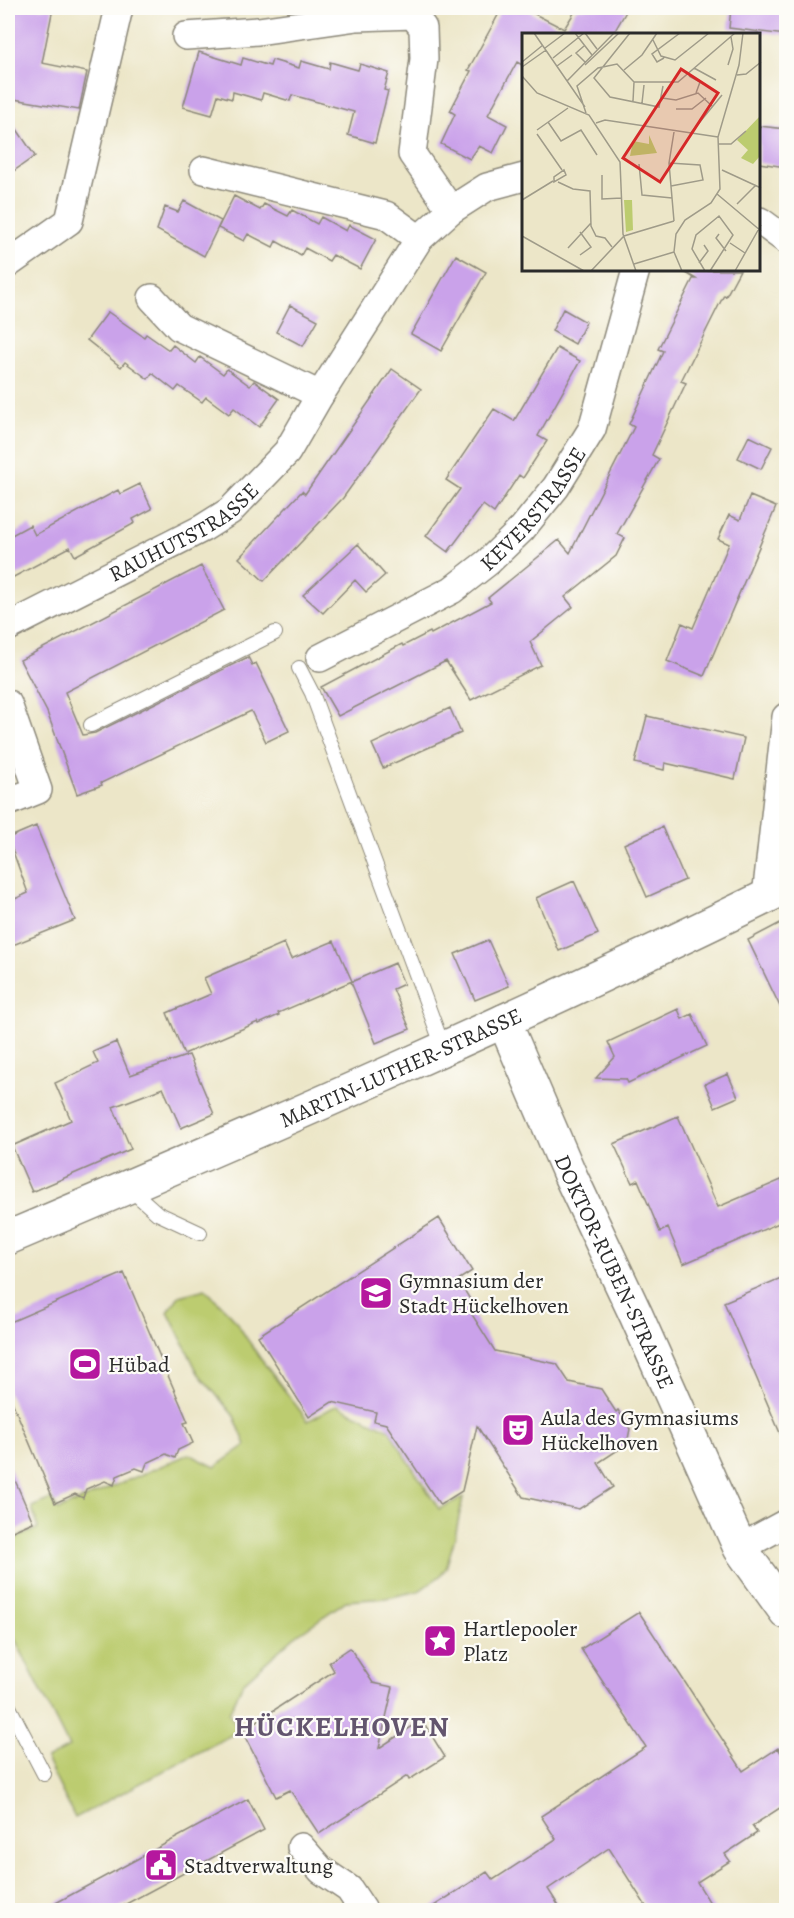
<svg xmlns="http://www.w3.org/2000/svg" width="794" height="1918" viewBox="0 0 794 1918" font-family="Alegreya,serif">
	<rect width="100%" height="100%" fill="#fdfcf7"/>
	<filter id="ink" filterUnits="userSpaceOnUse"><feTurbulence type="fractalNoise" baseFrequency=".0167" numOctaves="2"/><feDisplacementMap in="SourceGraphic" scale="12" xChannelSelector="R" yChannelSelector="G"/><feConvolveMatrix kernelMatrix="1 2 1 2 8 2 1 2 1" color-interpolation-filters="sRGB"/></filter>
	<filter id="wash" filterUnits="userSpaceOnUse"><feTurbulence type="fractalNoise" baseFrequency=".008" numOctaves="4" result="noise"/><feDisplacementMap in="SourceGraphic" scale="24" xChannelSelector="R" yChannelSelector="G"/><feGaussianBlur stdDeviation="1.35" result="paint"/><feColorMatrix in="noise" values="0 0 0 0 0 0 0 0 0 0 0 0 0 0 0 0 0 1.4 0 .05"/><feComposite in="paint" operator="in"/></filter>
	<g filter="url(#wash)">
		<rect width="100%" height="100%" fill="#ece6c8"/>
		<!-- green -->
		<path fill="#bccc6f" stroke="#747c4d" stroke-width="1.5" d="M205 1289 232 1316 260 1358 308 1421 337 1405 390 1430 395 1440 439 1509 463 1497 455 1537 446 1568 440 1576 419 1591 386 1598 346 1601 294 1637 243 1683 229 1713 239 1731 75 1818 46 1759 69 1747 8 1625V1542L38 1528 32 1507 51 1499 58 1510 189 1454 215 1467 246 1445 234 1416 198 1373 168 1312 179 1296Z"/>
		<g id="blocks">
			<!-- building -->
			<path fill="#caa2ea" d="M8 8H53L42 63 87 72 79 110 8 98Z
				M502 8H523L564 29 577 8H628L613 34H524V66L517 62 488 115 507 125 493 153 479 146 470 159 441 144 455 114 450 111 471 71 468 70Z
				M731 8H786V35L729 28Z
				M199 52 241 65 243 58 270 66 272 60 299 68 301 61 329 69 330 62 358 70 360 64 389 73 384 90 388 91 375 143 348 135 354 112 292 95 290 101 263 93 261 100 233 92 232 99 218 95 212 115 183 107Z
				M8 116 35 156 8 175Z
				M759 126 786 129V167L759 163Z
				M234 196 260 210 264 204 288 216 292 210 317 224 321 217 346 231 349 225 376 239 360 269 333 255 329 261 305 248 301 255 276 241 273 247 248 234 244 241 218 228Z
				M184 201 221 221 204 256 157 230 165 207 178 212Z
				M456 255 486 272 441 351 411 334Z
				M681 270H740L726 296 724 295 681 381 686 383 652 455 659 459 617 534 625 538 616 556 565 597 573 607 530 642 541 665 471 700 446 661 338 716 321 687 402 644 403 646 430 632 431 634 491 602 488 598 559 540 570 553 634 427 629 424 663 351 658 349 693 279H696Z
				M290 305 318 320 303 346 276 332Z
				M563 309 586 322 575 344 552 331Z
				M108 312 144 337 146 334 169 350 173 345 196 363 200 357 223 374 227 369 250 386 254 381 279 399 259 427 234 408 229 414 206 397 202 402 179 386 175 391 152 373 148 379 125 362 121 367 87 340Z
				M557 348 580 361 538 436 547 441 523 478 519 475 494 513 483 505 448 552 426 536 460 489 446 480 494 409 514 421Z
				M392 369 421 389 343 498 264 581 239 558 302 491 305 494Z
				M749 436 772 447 761 469 738 458Z
				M140 484 152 509 133 519 135 523 75 556 70 547 8 580V537L30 525 35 535 118 490 120 494Z
				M750 496 776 507 704 676 667 661 682 623 693 628 729 544 718 539 729 515 740 520Z
				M358 544 385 575 366 592 355 580 323 613 303 595Z
				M201 566 224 610 65 692 83 735 95 733 248 657 252 665 256 663 289 731 266 742 251 711 101 783 102 785 77 794 47 712 20 660Z
				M450 708 461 733 383 768 372 744Z
				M647 716 744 738 735 779 665 763 664 770 635 763Z
				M36 826 75 920 8 947V902L28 893 8 838Z
				M662 827 685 880 647 897 624 844Z
				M574 881 598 934 559 951 536 898Z
				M786 920V1019L748 940Z
				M488 940 509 986 475 1000 455 954Z
				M334 941 352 981 278 1013 279 1015 259 1024 258 1022 184 1054 167 1013 211 994 204 978 284 943 291 959Z
				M395 963 404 984 393 989 410 1029 376 1043 351 982Z
				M678 1009 682 1019 692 1014 707 1046 628 1083 626 1079 596 1078 615 1057 608 1042Z
				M116 1042 130 1075 189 1055 214 1114 181 1128 163 1088 113 1107 131 1149 32 1192 12 1146 71 1120 55 1083 98 1063 93 1052Z
				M728 1074 738 1097 715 1107 705 1084Z
				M678 1116 718 1207 786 1178V1220L683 1264 668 1228 660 1232 638 1180 632 1183 614 1144Z
				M439 1218 472 1271 458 1280 476 1309 471 1313 495 1351 557 1364 569 1382 601 1389 616 1412 618 1410 630 1429 627 1444 598 1463 613 1487 579 1509 523 1497 477 1426 462 1491 440 1505 386 1424 374 1421 376 1412 332 1402 309 1417 258 1336Z
				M124 1273 188 1422 184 1423 193 1443 178 1450 175 1458 166 1454 147 1463 144 1471 136 1468 117 1476 114 1485 105 1481 86 1489 83 1498 75 1494 55 1503 8 1392V1323Z
				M786 1276V1447L724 1302Z
				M8 1464 33 1522 8 1533Z
				M639 1612 743 1771 778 1748 786 1760V1804L752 1826 757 1833 725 1854 730 1861 697 1882 715 1911H649L609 1848 548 1889 562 1911H426L487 1872 493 1880 556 1839 541 1816 646 1747 581 1649Z
				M350 1648 373 1683 393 1687 379 1748 422 1720 445 1757 409 1780 407 1776 319 1834 290 1790 276 1797 242 1731 334 1671 329 1662Z
				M248 1799 264 1830 113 1911H41Z"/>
		</g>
	</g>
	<g filter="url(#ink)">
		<use href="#blocks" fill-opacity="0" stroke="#8c887a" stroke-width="1.5"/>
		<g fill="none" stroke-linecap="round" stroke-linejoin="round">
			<!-- lane casing -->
			<g stroke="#8c887a" stroke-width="16">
				<path id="lane" d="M299 668 312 693 443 1047
					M91 725 275 633
					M128 1187 157 1213 200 1233
					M8 1705 44 1774"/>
			</g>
			<!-- street casing -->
			<g stroke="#8c887a" stroke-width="30">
				<g id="street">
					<path d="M186 36 258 31 357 17 413 15 423 28 424 59 412 154 451 210"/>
					<path d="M204 170 386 215 419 239"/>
					<path d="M760 221 786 240"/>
					<path d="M8 264 69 221 119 8"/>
					<path d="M152 298 179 327 320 395"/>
					<path id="s1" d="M8 627 203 528 230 511 287 452 320 395 419 239 451 210 487 187 524 177"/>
					<path id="s2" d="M320 658 452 590 488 562 522 529 556 487 592 429 636 270"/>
					<path d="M8 704 38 790 8 802"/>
					<path d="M766 897 786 717"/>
					<path d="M740 1548 786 1523"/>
					<path d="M301 1847 321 1870 349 1889 363 1910"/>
				</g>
			</g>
			<!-- secondary casing -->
			<g stroke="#8c887a" stroke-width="36">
				<g id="secondary">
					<path id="s3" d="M504 1021 570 1175 636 1315 740 1548 786 1612"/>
					<path id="s4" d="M8 1238C270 1127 531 1013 786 887"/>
				</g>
			</g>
			<!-- lane -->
			<use href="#lane" stroke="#fff" stroke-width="14"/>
			<!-- street -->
			<use href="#street" stroke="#fff" stroke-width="27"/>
			<!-- secondary -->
			<use href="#secondary" stroke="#fff" stroke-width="33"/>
		</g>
	</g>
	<!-- icons -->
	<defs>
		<g id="school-square" transform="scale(1.725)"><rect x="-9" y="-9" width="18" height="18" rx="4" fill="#b5179e" stroke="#fdfcf7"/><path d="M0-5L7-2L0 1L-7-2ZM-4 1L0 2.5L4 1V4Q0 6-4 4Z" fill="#fff"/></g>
		<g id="stadium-square" transform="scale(1.725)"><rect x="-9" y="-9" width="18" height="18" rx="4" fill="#b5179e" stroke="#fdfcf7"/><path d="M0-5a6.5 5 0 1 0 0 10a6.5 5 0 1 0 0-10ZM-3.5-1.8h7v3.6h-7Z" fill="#fff"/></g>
		<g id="theatre-square" transform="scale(1.725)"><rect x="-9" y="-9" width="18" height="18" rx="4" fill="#b5179e" stroke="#fdfcf7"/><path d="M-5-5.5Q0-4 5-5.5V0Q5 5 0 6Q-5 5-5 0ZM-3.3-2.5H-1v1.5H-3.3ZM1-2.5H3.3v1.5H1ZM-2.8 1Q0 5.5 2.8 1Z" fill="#fff"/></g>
		<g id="sight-square" transform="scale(1.725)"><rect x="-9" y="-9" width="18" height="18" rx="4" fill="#b5179e" stroke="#fdfcf7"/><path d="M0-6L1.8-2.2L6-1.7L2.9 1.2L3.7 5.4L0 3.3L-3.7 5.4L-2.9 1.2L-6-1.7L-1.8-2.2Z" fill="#fff"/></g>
		<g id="civic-square" transform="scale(1.725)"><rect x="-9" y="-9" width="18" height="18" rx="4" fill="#b5179e" stroke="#fdfcf7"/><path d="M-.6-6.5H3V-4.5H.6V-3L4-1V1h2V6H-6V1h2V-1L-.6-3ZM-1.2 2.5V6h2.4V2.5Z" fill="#fff"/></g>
	</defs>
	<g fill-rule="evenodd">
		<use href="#school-square" x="376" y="1293"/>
		<use href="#stadium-square" x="85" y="1364"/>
		<use href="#theatre-square" x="518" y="1430"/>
		<use href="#sight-square" x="440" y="1641"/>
		<use href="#civic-square" x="161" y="1865"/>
	</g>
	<g text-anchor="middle" stroke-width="4.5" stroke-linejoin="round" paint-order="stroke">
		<!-- street labels -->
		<g font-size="22" fill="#2b2b2b" stroke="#fdfcf7">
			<text dy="8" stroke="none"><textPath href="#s2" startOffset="264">KEVERSTRASSE</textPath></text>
			<text dy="8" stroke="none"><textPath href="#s1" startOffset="200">RAUHUTSTRASSE</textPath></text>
			<text dy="8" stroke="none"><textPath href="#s4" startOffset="428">MARTIN-LUTHER-STRASSE</textPath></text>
			<text dy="8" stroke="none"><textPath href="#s3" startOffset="274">DOKTOR-RUBEN-STRASSE</textPath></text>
		</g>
		<!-- poi labels -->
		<g font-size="22" fill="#2b2b2b" stroke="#fdfcf7" text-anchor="start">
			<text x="399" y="1288">Gymnasium der<tspan x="399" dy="25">Stadt Hückelhoven</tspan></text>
			<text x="108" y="1372">Hübad</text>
			<text x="541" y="1425">Aula des Gymnasiums<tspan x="541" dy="25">Hückelhoven</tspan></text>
			<text x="463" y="1636">Hartlepooler<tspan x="463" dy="25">Platz</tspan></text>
			<text x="184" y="1873">Stadtverwaltung</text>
		</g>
		<!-- district labels -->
		<g font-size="28" font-weight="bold" letter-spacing="1.5" fill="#63556e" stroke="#fdfcf7">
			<text x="342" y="1736">HÜCKELHOVEN</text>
		</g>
	</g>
	<!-- overview -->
	<g transform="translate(522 33)">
		<rect width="238" height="238" fill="#ece6c8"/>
		<path d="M238 83V123L231 131 219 125 226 117 215 107ZM127 102 135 120 108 123 111 108 127 111ZM102 167H110L111 197 104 199Z" fill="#bccc6f"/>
		<path fill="none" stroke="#9f9b89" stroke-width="1.5" d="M12 0 63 74M53 0 70 22M63 0 75 16M108 0 72 45 88 64 137 74 141 53M131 7 139 23 153 27 187 0M62 13 54 20 63 29M23 15 43 0M31 25 62 0M142 25 135 29 130 21 158 0M0 29 21 12M63 32 97 0M206 32 211 16 209 4M35 33 50 22M0 34 24 17M172 35 194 47M102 37 120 22 135 0M215 42 224 41 239 29M0 43 15 60 67 82 98 129 101 201 114 238M167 43 178 49 174 60M45 48 92 0M140 65 154 67 176 60 190 73M111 68 112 49M120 70 122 52M154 76H170L184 65M64 80 55 53 76 35 95 31 112 49H156L213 0M26 89 39 108 59 97 75 122M74 90 83 87 196 104M15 97 46 75M152 99 147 130 152 188M15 101 40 137M168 101 200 62M197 111H209L224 98M147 130 178 132 181 147 149 153M117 131 120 162 150 165M42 137 44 142 32 149V144ZM200 137 239 155M80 142V166L100 165M36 149 51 156 68 158 69 193 74 203 83 205 90 214M195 161 239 198M0 167 31 148M215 171 234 152M58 199 69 214 58 222M197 201 194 205 204 218M0 203 62 238M208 210 223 220M46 215 69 190M177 230 186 218 182 212M112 231 152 219M69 238 102 203 152 188M160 238 152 219 154 201 163 187 189 170 198 156 196 104 217 32 221 0M183 238 170 216 174 202 197 183 211 202 188 238M213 238 239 192"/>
		<path fill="#d62828" fill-opacity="0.15" stroke="#d62828" stroke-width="3" d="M159 36 196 60 138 149 101 125Z"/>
		<rect width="238" height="238" fill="none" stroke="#2b2b2b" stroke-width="3"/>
	</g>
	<!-- margin -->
	<rect width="794" height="1918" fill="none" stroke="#fdfcf7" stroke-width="30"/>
</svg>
